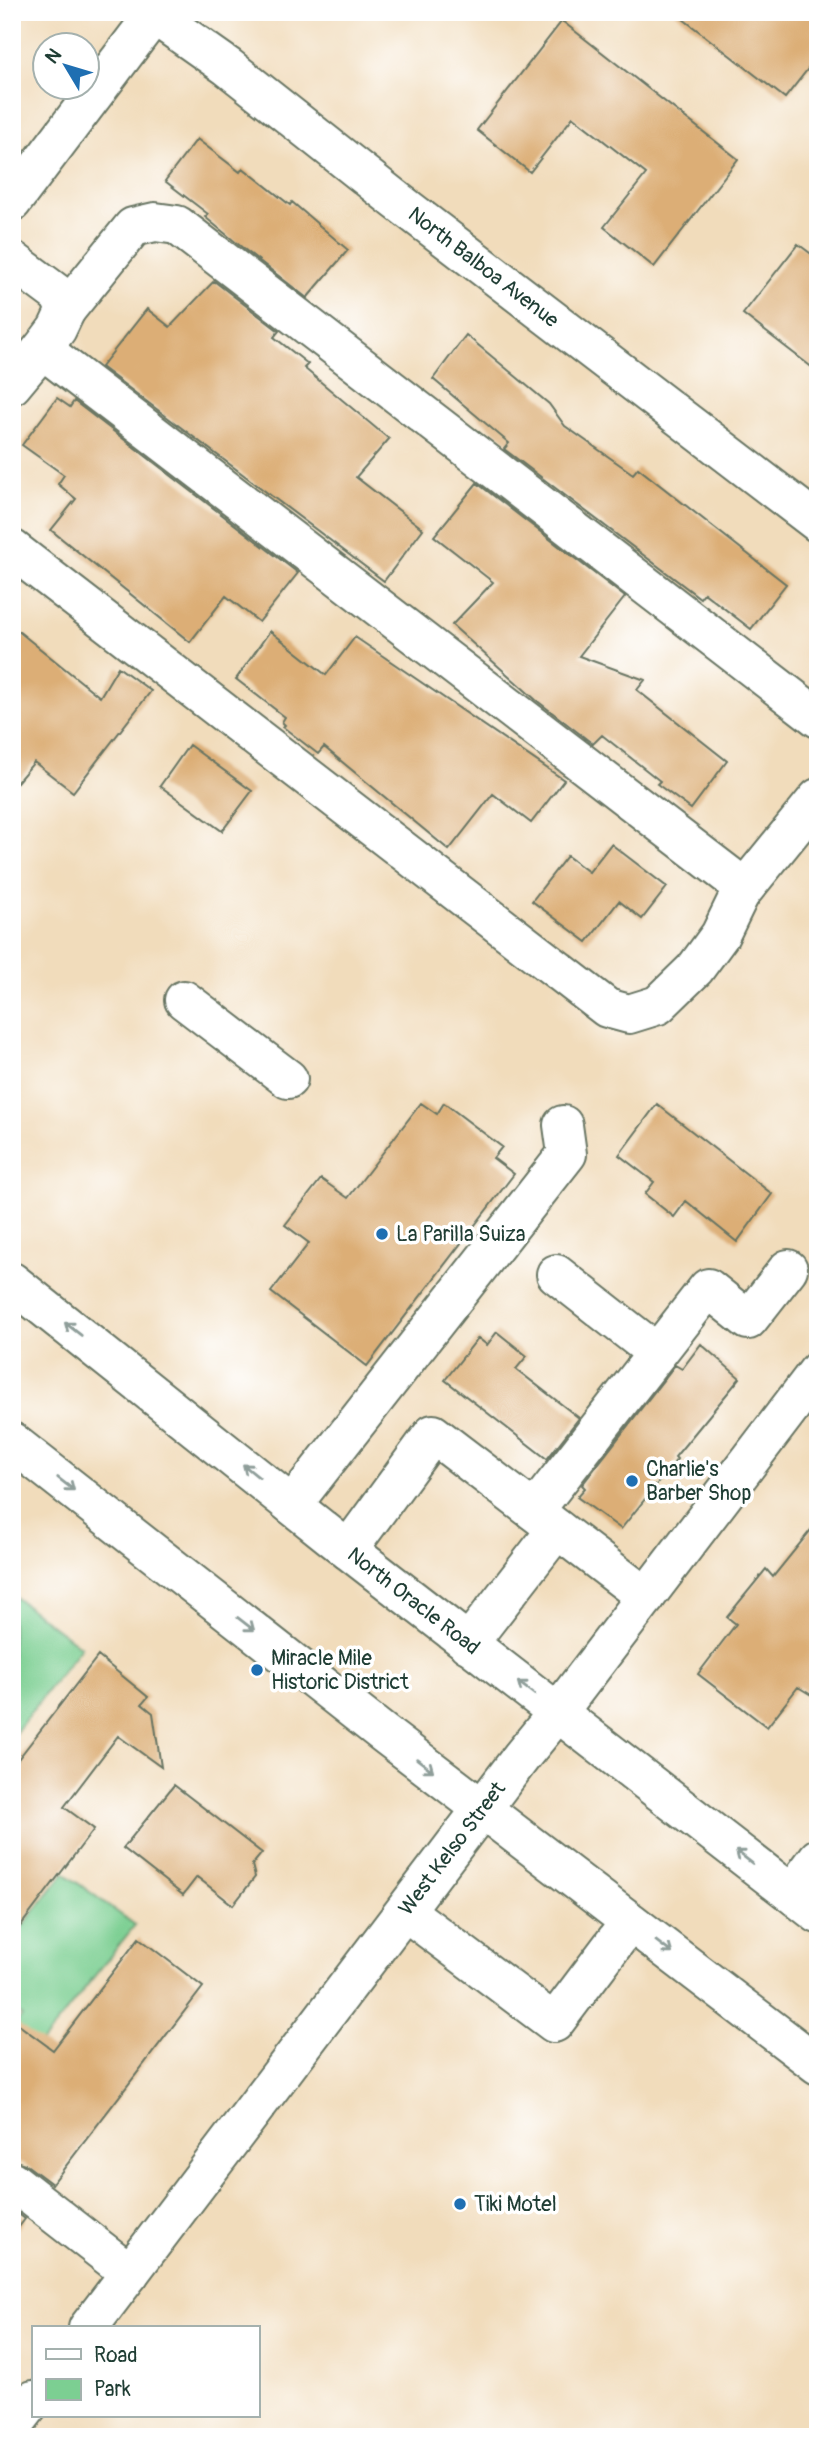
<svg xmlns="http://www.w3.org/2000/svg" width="830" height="2449" viewBox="0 0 830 2449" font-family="Pangolin,sans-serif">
	<rect width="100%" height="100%" fill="#fff"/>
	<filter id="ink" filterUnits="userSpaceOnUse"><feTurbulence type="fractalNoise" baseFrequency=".0143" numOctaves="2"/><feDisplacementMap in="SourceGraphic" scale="14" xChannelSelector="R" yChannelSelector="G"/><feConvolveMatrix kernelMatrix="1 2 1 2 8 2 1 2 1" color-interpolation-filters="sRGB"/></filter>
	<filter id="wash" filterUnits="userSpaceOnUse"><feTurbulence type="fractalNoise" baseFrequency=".00686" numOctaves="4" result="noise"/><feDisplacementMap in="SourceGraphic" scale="28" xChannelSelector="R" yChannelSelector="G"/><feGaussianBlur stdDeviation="1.57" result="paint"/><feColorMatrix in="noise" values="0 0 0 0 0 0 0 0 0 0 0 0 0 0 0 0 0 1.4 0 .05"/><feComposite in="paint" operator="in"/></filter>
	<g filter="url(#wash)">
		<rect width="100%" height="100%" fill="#f1dcbb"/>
		<!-- green -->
		<path fill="#7ccf92" stroke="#4e8663" stroke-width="2" d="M12 1595 81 1647 12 1737Z
			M64 1873 135 1925 12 2080V2029L22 2016 12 2008V1940Z"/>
		<g id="blocks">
			<!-- building -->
			<path fill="#dcae76" d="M674 12H818V56L785 98Z
				M562 21 738 159 654 267 604 227 646 174 573 117 530 172 477 130Z
				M197 139 240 172 243 168 290 205 292 202 348 250 307 298 244 249 205 217 208 214 165 181Z
				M798 244 818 259V372L743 314Z
				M214 281 279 331 274 337 308 364 304 368 389 439 356 477 423 529 384 581 101 367 147 309 170 327Z
				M466 335 549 404 565 426 633 474 638 468 786 584 751 629 704 593 700 598 504 449 509 443 433 379Z
				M57 398 70 407 74 401 298 573 259 622 226 596 190 642 51 530 76 499 58 484 64 475 22 445Z
				M477 483 625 597 579 656 645 680 637 690 727 761 691 809 657 784 660 781 602 735 593 744 536 700 452 625 493 582 434 536Z
				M12 626 100 697 118 667 151 691 73 792 34 762 12 788Z
				M270 631 326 675 355 637 564 780 531 823 493 794 449 850 324 747 318 754 283 727 285 725 282 722 285 717 236 679Z
				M189 745 252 791 222 831 160 786Z
				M611 844 667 887 642 919 619 901 587 942 532 901 567 856 589 872Z
				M421 1103 437 1114 444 1103 502 1147 493 1158 514 1174 367 1366 271 1292 309 1243 285 1225 321 1179 348 1198Z
				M657 1104 772 1194 737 1242 686 1201 674 1217 645 1194 654 1182 619 1155Z
				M497 1332 527 1356 516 1369 579 1418 547 1459 445 1380 478 1338 487 1345Z
				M701 1344 740 1378 675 1457 677 1459 621 1529 577 1497 585 1488 582 1485 675 1365 682 1369Z
				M818 1521V1699L798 1687 767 1727 698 1674 736 1624 727 1617 766 1569 773 1577Z
				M98 1656 148 1697 142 1704 153 1713 161 1767 118 1736 64 1807 94 1829 12 1937V1767Z
				M174 1785 262 1853 252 1865 255 1877 233 1905 197 1877 183 1895 123 1848Z
				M139 1938 203 1987 52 2184 25 2164 12 2160V2020L53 2050Z
				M12 2209 25 2219 12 2236Z"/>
		</g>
	</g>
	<g filter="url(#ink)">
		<use href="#blocks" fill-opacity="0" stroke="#687563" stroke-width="2"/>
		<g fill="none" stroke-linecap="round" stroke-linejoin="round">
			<!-- minor casing -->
			<g stroke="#687563" stroke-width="42">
				<g id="minor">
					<path id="s1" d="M150 12 228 67 396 200 818 523"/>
					<path d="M12 202 156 12"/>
					<path d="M12 260 59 295 66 310 57 329 42 349 733 879 740 894 720 935 695 969 658 1005 629 1014 607 1008 12 549"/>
					<path d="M66 310 133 227 155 222 177 225 818 718"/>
					<path d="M12 385 42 349"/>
					<path d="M740 894 818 798"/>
					<path d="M184 1000 288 1079"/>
					<path d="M556 1274 657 1353"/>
					<path d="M292 1505 567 1154 563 1125"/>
					<path d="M534 1511 708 1288 748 1320 788 1269"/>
					<path d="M348 1550 433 1434 646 1597"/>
					<path d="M468 1644 557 1529"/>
					<path d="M792 1893 818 1858"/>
					<path d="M405 1911 554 2023 630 1922"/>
					<path d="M12 2181 130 2273"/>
					<path id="s2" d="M88 2328 522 1756 558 1712 818 1371"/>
					<path d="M12 2427 33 2400"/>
				</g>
			</g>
			<!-- major casing -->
			<g stroke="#687563" stroke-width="42">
				<g id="major">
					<path id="s3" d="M12 1282 348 1550 818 1914"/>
					<path d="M12 1442 383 1733 818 2065"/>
				</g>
			</g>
			<!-- minor -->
			<use href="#minor" stroke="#fff" stroke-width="38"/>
			<!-- major -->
			<use href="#major" stroke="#fff" stroke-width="38"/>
		</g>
		<!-- one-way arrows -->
		<defs><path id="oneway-shaft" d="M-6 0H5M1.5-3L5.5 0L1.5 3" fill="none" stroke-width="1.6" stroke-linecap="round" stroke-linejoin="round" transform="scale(1.75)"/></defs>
		<g stroke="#8f9e9a">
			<use href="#oneway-shaft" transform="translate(73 1329) rotate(-142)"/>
			<use href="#oneway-shaft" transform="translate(251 1471) rotate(-141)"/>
			<use href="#oneway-shaft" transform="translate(66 1484) rotate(38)"/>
			<use href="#oneway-shaft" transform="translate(246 1624) rotate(38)"/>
			<use href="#oneway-shaft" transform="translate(526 1688) rotate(-143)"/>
			<use href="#oneway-shaft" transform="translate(425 1765) rotate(37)"/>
			<use href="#oneway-shaft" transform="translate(744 1857) rotate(-142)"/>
			<use href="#oneway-shaft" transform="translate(664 1947) rotate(37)"/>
		</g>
	</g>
	<!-- markers -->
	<g fill="#1f6fb2" stroke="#fff" stroke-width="2.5">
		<circle cx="382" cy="1234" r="7"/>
		<circle cx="632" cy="1481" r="7"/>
		<circle cx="257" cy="1670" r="7"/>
		<circle cx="460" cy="2204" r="7"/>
	</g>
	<g text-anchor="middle" stroke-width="7" stroke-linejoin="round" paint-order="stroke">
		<!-- street labels -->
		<g font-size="21" fill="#1f3d34" stroke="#fff">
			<text dy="7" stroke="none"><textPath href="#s1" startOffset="420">North Balboa Avenue</textPath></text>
			<text dy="7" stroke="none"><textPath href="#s3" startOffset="513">North Oracle Road</textPath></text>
			<text dy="7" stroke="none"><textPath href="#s2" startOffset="602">West Kelso Street</textPath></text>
		</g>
		<!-- poi labels -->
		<g font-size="21" fill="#1f3d34" stroke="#fff" text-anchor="start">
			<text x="396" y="1241">La Parilla Suiza</text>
			<text x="646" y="1476">Charlie's<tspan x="646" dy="24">Barber Shop</tspan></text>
			<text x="271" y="1665">Miracle Mile<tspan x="271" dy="24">Historic District</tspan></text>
			<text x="474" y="2211">Tiki Motel</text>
		</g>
	</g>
	<!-- margin -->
	<rect width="830" height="2449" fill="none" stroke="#fff" stroke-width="42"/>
	<!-- legend -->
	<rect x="32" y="2326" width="228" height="91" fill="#ffffff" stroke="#a5b1ae" stroke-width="2"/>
	<rect x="46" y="2349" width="35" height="10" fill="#ffffff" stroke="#a5b1ae" stroke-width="2"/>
	<text x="94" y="2362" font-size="21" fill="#1f3d34">Road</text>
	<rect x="46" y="2379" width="35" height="21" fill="#7ccf92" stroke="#a5b1ae" stroke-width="2"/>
	<text x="94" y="2396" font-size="21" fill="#1f3d34">Park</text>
	<!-- north arrow -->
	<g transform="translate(66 66) rotate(308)"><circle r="33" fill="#ffffff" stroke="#a5b1ae" stroke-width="2"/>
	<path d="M0-5L12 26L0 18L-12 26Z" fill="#1f6fb2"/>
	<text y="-10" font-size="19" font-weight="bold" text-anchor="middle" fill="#1f3d34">N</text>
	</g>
</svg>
